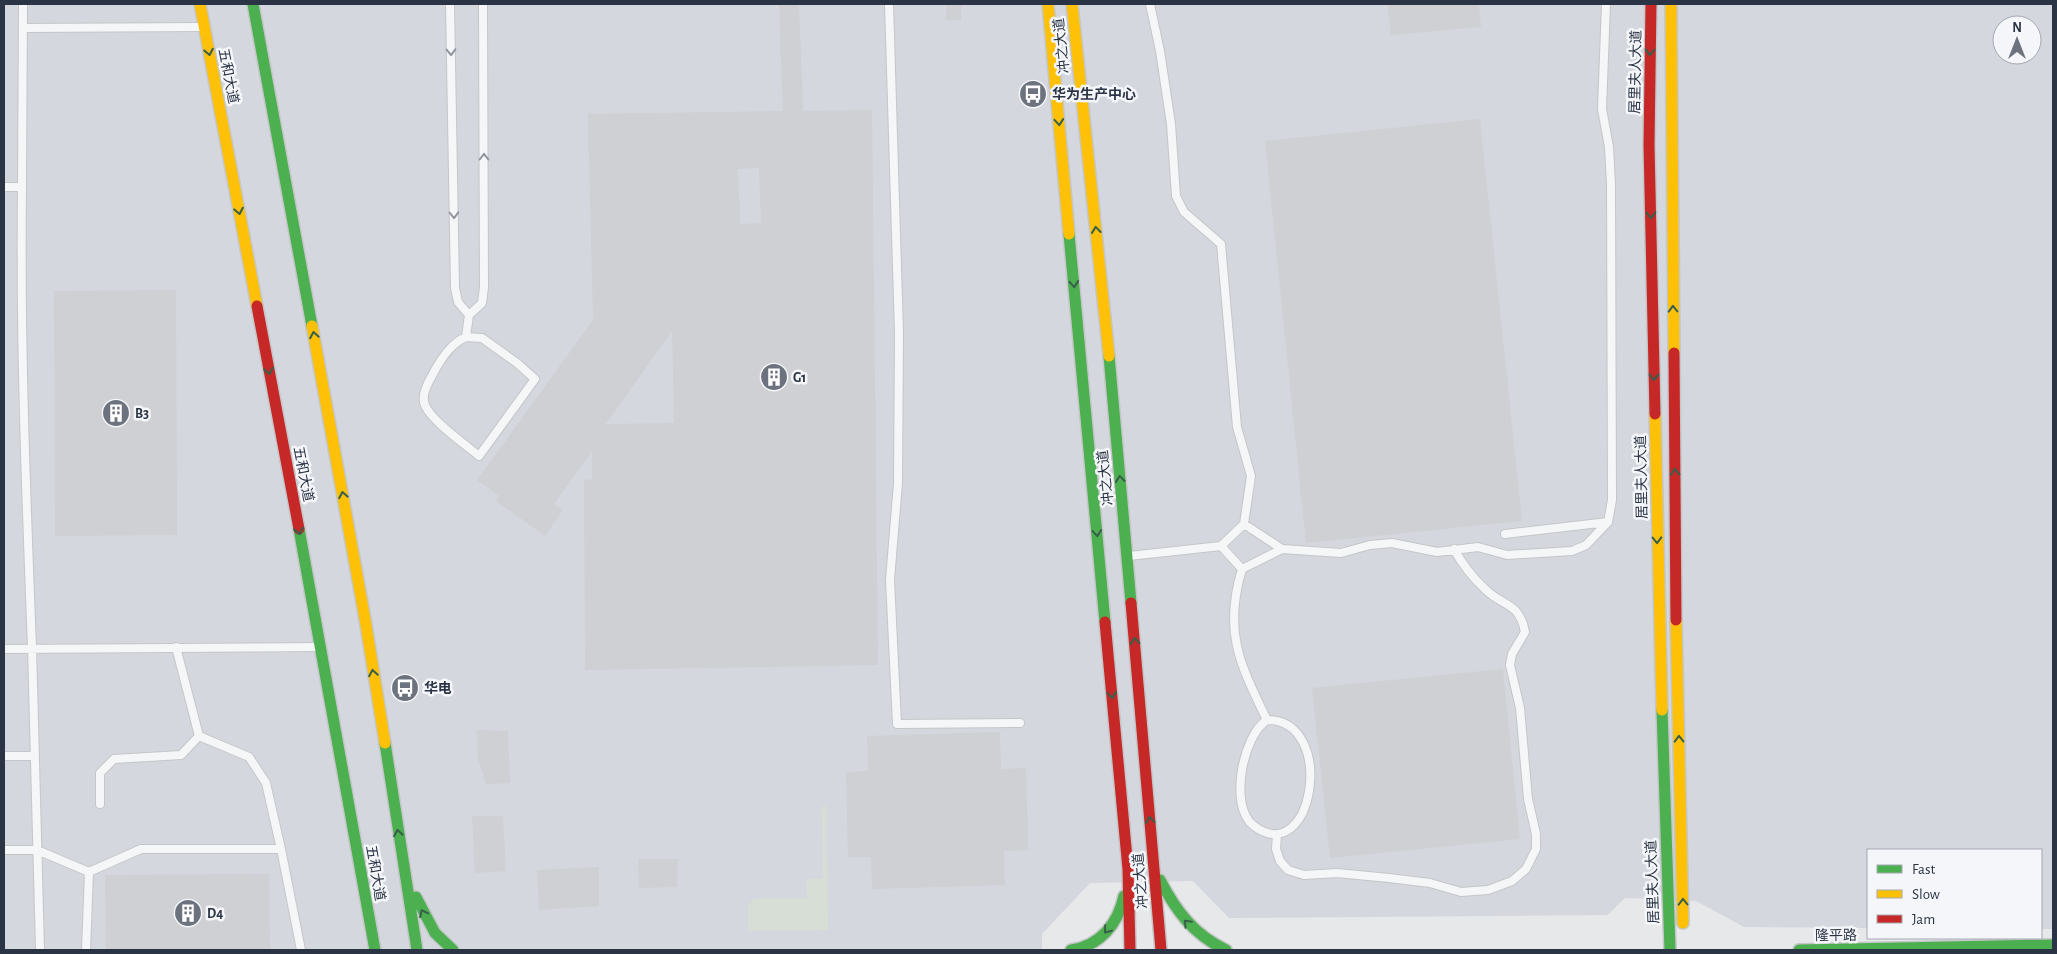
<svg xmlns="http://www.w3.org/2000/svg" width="2057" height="954" viewBox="0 0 2057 954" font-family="'Alegreya Sans','Noto Sans SC',sans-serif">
	<rect width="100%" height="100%" fill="#e6e8ea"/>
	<!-- built -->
	<path fill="#d4d7dd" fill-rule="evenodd" d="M4 4H2053V929H2041V850H1868V928L1744 927 1696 901 1625 898 1608 915 1229 918 1193 881 1090 883 1042 934V950H4ZM2002 25H2032V55H2002Z"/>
	<!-- green -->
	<path fill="#d6ded6" d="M822 806H826L828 930 748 931V905L754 899 807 898 806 879 823 878Z"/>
	<!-- building -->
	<path fill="#ced0d3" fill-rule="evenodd" d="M779 4H799L803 111 872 110 878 665 585 670 584 480 592 479V451L554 504 563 510 545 536 496 501 499 496 477 480 593 320 588 114 783 111ZM759 168 761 223 740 224 738 169ZM672 331 674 423 606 424Z
		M946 4H961V20H946Z
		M1388 4H1479L1481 27 1391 35Z
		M1480 119 1522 521 1306 543 1265 141Z
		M176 290 177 535 55 536 54 291Z
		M1503 669 1520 839 1330 858 1312 688Z
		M477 730 508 731 510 783 486 784 478 758Z
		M1000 732 1001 769 1026 768 1028 850 1004 851 1005 885 872 889 871 857H848L846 772 868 771 867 736Z
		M472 816H503L506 871 475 873Z
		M638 859H678L677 887 639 888Z
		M599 867V906L539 910 537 870Z
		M269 874 270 950H106L105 875Z"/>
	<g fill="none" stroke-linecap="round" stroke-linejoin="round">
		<!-- lane casing -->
		<g stroke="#c4c6c8" stroke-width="10">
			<path id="lane" d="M450 4 455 288 458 302 469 315 482 303 484 287 483 4
				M889 4 899 333 898 483 890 580 897 724 1020 723
				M1150 4 1160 51 1171 124 1176 196 1184 212 1221 244 1237 427 1251 476 1244 524 1221 546 1242 569 1282 549 1244 524
				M23 28 202 27
				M4 187H22L23 4
				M22 187C20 341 26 494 32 647 35 748 37 849 40 950
				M466 337 482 338 517 363 535 379 479 456C466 445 427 418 424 402 422 391 430 380 435 370 443 356 452 343 466 337L469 315
				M1505 534 1608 522
				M1282 549 1341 553 1370 545 1392 543 1437 552 1478 547 1507 555 1572 551 1586 545 1608 522 1612 500 1611 184 1609 147 1602 109 1606 4
				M1129 556 1221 546
				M1242 569C1223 632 1240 664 1267 720
				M176 647 199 736
				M4 649 319 647
				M1267 720C1338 720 1313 870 1254 826 1228 807 1243 735 1267 720Z
				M199 736 249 757 266 783 281 849
				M4 756H35
				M100 804V773L114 759 181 755 199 736
				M1277 835 1276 849 1280 861 1288 870 1304 875 1337 873 1389 878 1430 883 1461 892 1488 890 1512 881 1526 869 1536 849V834L1528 799 1520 708 1510 665 1512 654 1525 632C1520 603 1504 607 1486 590 1474 579 1462 564 1454 549
				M4 850H37L89 872 141 849H281L301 950
				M86 950 89 872"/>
		</g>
		<!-- fast casing -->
		<g stroke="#c4c6c8" stroke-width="14">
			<path id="fast" d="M253 4 312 326
				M1069 234 1105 622
				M1109 356 1131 603
				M299 529 375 950
				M1662 710 1670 950
				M385 743 417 950
				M1160 880C1176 911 1194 935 1226 950
				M416 897 435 933 453 950
				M1071 950C1100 946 1118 924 1124 896
				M1799 950 2053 945"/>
		</g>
		<!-- slow casing -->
		<g stroke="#c4c6c8" stroke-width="14">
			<path id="slow" d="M200 4 257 306
				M1048 4 1069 234
				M1072 4 1109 356
				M1671 4 1674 353
				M312 326 365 619 385 743
				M1655 414 1662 710
				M1676 620 1683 923"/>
		</g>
		<!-- jam casing -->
		<g stroke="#c4c6c8" stroke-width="14">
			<path id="jam" d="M1651 4 1649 145 1655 414
				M257 306 299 529
				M1674 353 1676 620
				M1131 603 1161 950
				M1105 622 1128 869 1130 950"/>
		</g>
		<!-- lane -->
		<use href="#lane" stroke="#f5f6f7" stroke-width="8"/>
		<!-- fast -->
		<use href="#fast" stroke="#4caf50" stroke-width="11"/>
		<!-- slow -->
		<use href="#slow" stroke="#ffc107" stroke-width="11"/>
		<!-- jam -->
		<use href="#jam" stroke="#c62828" stroke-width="11"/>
	</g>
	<!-- one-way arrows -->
	<defs><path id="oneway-chevron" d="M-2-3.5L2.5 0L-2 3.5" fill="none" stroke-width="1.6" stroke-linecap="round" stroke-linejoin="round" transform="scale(1.25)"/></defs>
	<g stroke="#375f49">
		<use href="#oneway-chevron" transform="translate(209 52) rotate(79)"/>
		<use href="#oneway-chevron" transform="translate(1650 52) rotate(91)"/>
		<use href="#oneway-chevron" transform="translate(1059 122) rotate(85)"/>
		<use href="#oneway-chevron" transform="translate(239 211) rotate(79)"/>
		<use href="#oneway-chevron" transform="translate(1651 215) rotate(89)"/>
		<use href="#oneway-chevron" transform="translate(1096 230) rotate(-96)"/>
		<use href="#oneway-chevron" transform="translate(1074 284) rotate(85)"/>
		<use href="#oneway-chevron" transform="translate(1673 309) rotate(-91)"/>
		<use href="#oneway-chevron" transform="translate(314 335) rotate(-100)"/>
		<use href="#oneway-chevron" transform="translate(269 371) rotate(79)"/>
		<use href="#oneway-chevron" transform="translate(1654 377) rotate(89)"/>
		<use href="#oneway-chevron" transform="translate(1675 472) rotate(-91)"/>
		<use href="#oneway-chevron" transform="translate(1120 479) rotate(-96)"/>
		<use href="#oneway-chevron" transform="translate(343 495) rotate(-100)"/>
		<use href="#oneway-chevron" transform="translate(299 531) rotate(79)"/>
		<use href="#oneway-chevron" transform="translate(1097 533) rotate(85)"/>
		<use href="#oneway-chevron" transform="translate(1657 540) rotate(89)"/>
		<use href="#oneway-chevron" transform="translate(1135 641) rotate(-95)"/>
		<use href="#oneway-chevron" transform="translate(373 673) rotate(-99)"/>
		<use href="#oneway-chevron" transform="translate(1112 695) rotate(85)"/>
		<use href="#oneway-chevron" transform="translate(1679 739) rotate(-91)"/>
		<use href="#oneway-chevron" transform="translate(1150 820) rotate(-95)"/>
		<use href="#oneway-chevron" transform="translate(398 833) rotate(-99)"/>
		<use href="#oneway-chevron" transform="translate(1683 902) rotate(-91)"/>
		<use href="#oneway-chevron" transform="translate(423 913) rotate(-116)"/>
		<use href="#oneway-chevron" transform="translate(1187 923) rotate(-134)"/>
		<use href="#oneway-chevron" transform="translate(1107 930) rotate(129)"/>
	</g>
	<g stroke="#90959e">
		<use href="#oneway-chevron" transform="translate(451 52) rotate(89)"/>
		<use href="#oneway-chevron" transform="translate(484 157) rotate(-90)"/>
		<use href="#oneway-chevron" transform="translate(454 215) rotate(89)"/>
	</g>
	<!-- icons -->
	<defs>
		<g id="bus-disc" transform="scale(1.4375)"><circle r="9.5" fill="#6c737f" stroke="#f4f6f9"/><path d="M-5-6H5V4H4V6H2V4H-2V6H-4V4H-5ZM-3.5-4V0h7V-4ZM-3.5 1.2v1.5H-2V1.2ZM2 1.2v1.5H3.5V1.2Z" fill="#fff"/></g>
		<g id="building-disc" transform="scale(1.4375)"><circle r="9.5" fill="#6c737f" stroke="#f4f6f9"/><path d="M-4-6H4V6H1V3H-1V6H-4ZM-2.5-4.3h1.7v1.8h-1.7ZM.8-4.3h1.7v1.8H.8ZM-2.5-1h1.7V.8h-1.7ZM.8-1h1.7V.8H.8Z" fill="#fff"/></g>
	</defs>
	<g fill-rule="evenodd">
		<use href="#bus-disc" x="1033" y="94"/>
		<use href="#building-disc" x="774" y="377"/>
		<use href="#building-disc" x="116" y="413"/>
		<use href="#bus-disc" x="405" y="688"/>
		<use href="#building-disc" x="188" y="913"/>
	</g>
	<g text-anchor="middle" stroke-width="5" stroke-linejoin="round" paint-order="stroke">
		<!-- street labels -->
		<g font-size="14" fill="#2b3445" stroke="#f4f6f9">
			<text transform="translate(1061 46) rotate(-96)" y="5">冲之大道</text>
			<text transform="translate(1635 72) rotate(-89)" y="5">居里夫人大道</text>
			<text transform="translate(229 76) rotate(79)" y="5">五和大道</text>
			<text transform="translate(304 474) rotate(79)" y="5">五和大道</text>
			<text transform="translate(1641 477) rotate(-91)" y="5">居里夫人大道</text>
			<text transform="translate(1105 478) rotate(-96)" y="5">冲之大道</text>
			<text transform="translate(376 873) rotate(80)" y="5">五和大道</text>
			<text transform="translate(1140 881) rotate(-95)" y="5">冲之大道</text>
			<text transform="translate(1652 882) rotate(-92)" y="5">居里夫人大道</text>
			<text transform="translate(1836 935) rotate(-1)" y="5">隆平路</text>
		</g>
		<!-- poi labels -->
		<g font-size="14" font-weight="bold" fill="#2b3445" stroke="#f4f6f9" text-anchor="start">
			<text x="1052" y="99">华为生产中心</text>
			<text x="793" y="382">G1</text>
			<text x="135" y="418">B3</text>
			<text x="424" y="693">华电</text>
			<text x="207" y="918">D4</text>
		</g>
	</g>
	<!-- border -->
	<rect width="2057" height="954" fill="none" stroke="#2b3445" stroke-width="10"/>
	<!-- legend -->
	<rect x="1867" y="849" width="175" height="90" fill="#f4f6f9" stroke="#a4a8b1"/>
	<rect x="1877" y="865" width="25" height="8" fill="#4caf50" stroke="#a4a8b1"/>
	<text x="1912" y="874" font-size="15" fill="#2b3445">Fast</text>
	<rect x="1877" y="890" width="25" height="8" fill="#ffc107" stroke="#a4a8b1"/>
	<text x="1912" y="899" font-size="15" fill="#2b3445">Slow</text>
	<rect x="1877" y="915" width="25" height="8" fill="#c62828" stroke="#a4a8b1"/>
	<text x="1912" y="924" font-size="15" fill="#2b3445">Jam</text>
	<!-- north arrow -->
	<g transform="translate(2017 40)"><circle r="24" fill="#f4f6f9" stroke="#a4a8b1"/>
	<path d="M0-4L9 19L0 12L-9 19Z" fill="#6c737f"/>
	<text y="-8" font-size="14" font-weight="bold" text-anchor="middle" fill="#2b3445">N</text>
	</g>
</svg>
